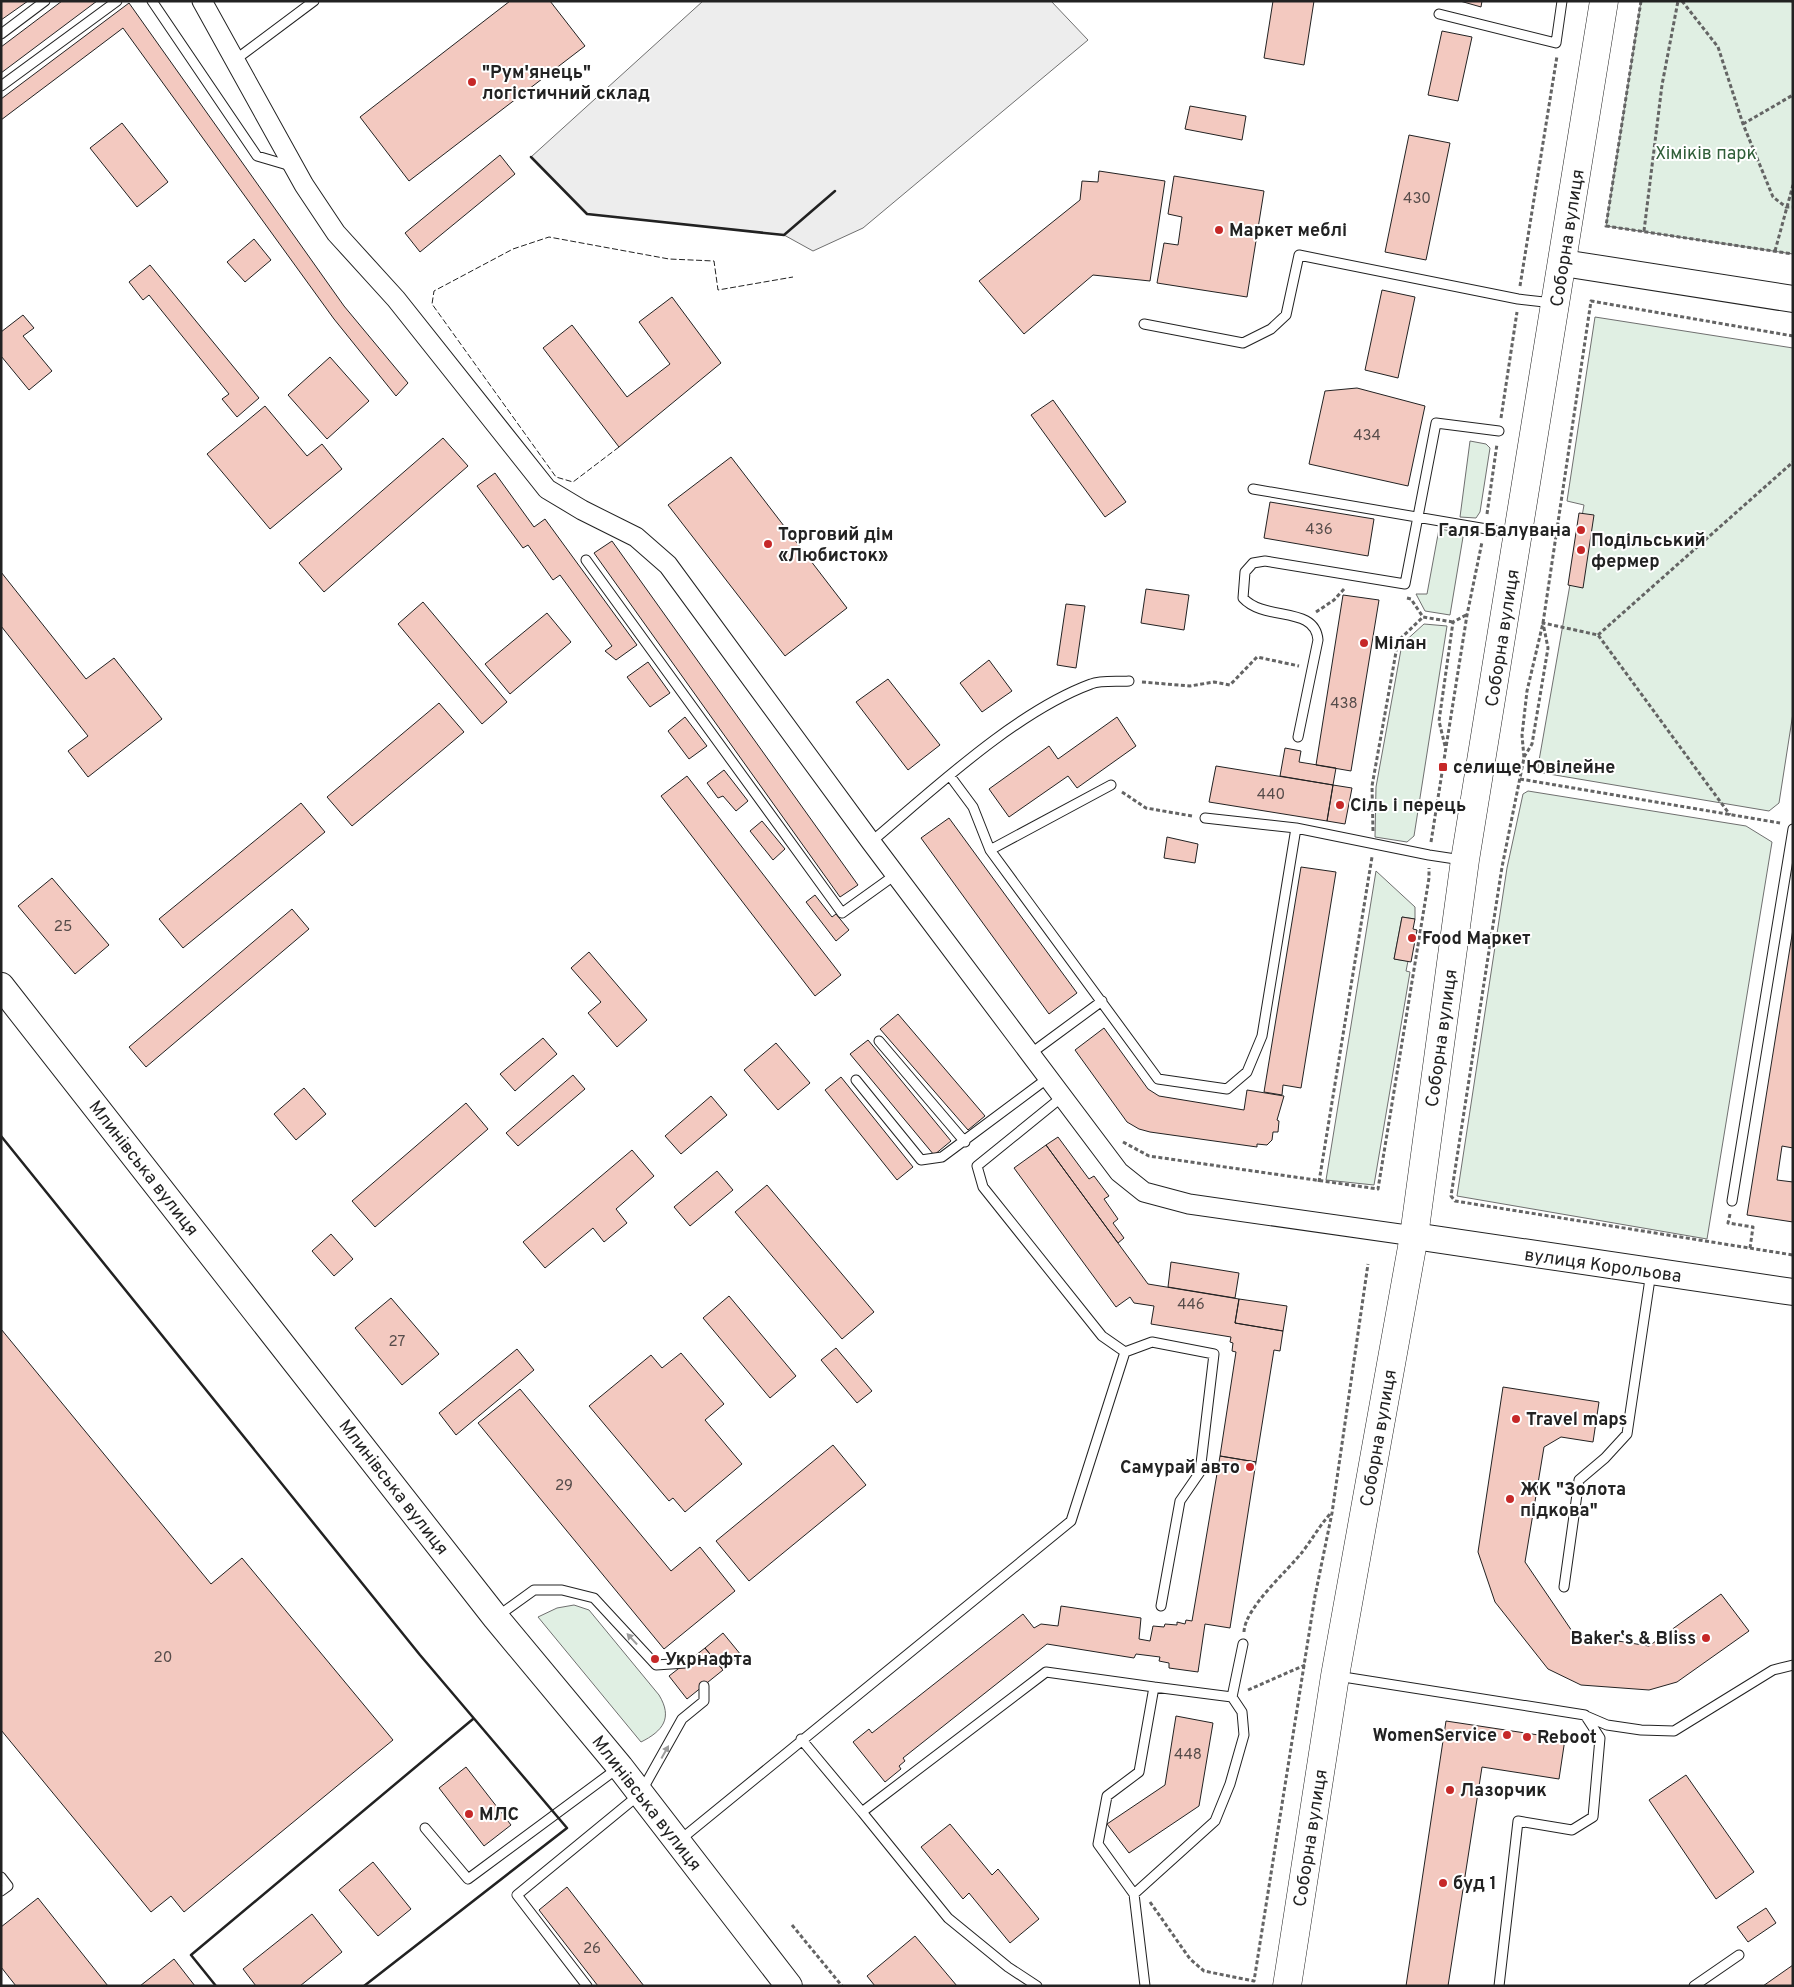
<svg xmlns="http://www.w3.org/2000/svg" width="1794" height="1987" viewBox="0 0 1794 1987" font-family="Overpass,sans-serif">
	<rect width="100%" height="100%" fill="#fff"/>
	<!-- green -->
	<path fill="#e0efe3" stroke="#6f6f6f" d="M1641 1H1793V254L1606 226Z
		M1595 317 1793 348V713L1779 803 1769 811 1537 772 1584 505 1567 501Z
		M1470 441 1486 444 1490 448 1480 512 1476 518 1460 517Z
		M1439 529 1458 532 1463 537 1450 615 1425 611 1416 594H1427Z
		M1424 624 1447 626 1414 836 1407 842 1375 837 1376 787 1402 644Z
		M1528 791 1746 826 1772 842 1707 1239 1457 1196 1507 868 1523 794Z
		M1376 871 1415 907V919L1402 917 1394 959 1408 961 1406 971 1410 972 1374 1185 1326 1180Z
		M574 1605 589 1610 659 1695C673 1718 663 1731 641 1742L538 1617 557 1608Z"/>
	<!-- parking -->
	<path fill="#ededed" stroke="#6f6f6f" d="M703 1H1051L1088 40 863 228 813 251 784 235 587 214 531 157Z"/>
	<!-- building -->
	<path fill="#f3c9c0" stroke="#222" d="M1 1H28L1 20Z
		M62 1H97L1 73V47Z
		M510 1H550L585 46 409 181 360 117Z
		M1273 1H1314L1304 65 1264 58Z
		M1460 1H1482L1481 7Z
		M129 3 344 306 408 383 396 396 334 319 123 28 1 120V99Z
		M1442 31 1472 37 1458 101 1428 95Z
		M1190 106 1246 116 1242 140 1185 129Z
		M122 123 168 182 137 207 90 148Z
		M1409 135 1450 143 1426 260 1385 252Z
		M500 155 515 174 420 252 405 233Z
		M1099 171 1165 181 1150 281 1093 275 1024 334 979 281 1080 200 1082 181 1098 182Z
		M1174 176 1264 191 1247 297 1157 283 1164 243 1178 245 1182 217 1168 214Z
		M254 239 271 260 245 282 227 262Z
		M150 265 259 398 237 417 222 399 229 394 149 295 143 300 129 282Z
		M1382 290 1415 297 1398 378 1365 370Z
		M672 297 721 363 619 447 543 348 572 325 627 397 670 364 639 322Z
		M23 315 34 328 23 336 52 371 29 390 1 356V332Z
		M330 357 369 401 327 439 288 395Z
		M1357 388 1425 406 1408 486 1309 464 1325 391Z
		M1053 400 1126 502 1105 517 1031 415Z
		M265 406 307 456 322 444 342 469 270 529 207 454Z
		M443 438 468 466 324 592 299 563Z
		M731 457 847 608 785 656 668 505Z
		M495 473 534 527 545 519 637 645 616 660 605 651 612 646 560 575 553 580 528 545 523 548 477 486Z
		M1270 502 1374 519 1368 556 1264 538Z
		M1579 513 1594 515 1583 588 1568 585Z
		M612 541 858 885 840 897 594 553Z
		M1 572 86 679 114 658 162 719 88 777 68 751 88 736 1 626Z
		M1146 589 1189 595 1184 630 1141 623Z
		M1343 595 1379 600 1351 771 1316 765Z
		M423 602 507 702 482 724 398 624Z
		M1066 604 1085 606 1076 668 1057 665Z
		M547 613 571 642 510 694 485 664Z
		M989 660 1012 691 982 712 960 683Z
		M648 662 670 693 650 707 627 677Z
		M888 679 940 745 908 770 856 702Z
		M439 703 464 732 352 826 327 797Z
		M685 717 707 746 689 759 668 731Z
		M1117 717 1136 746 1077 788 1068 776 1009 817 989 789 1049 746 1058 759Z
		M1285 748 1301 751 1299 762 1336 768 1333 785 1280 776Z
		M1216 766 1333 785 1327 821 1209 802Z
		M724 770 748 801 736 811 723 796 718 798 707 783Z
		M687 776 841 975 815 996 661 796Z
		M1333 785 1352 788 1345 824 1327 821Z
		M301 803 325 832 183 948 159 919Z
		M949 818 1077 993 1049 1014 921 838Z
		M762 821 785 849 773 860 750 831Z
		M1167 837 1198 844 1195 863 1164 858Z
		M1301 867 1336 872 1301 1088 1283 1085 1282 1095 1264 1092Z
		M52 878 109 945 75 974 18 906Z
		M815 895 832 917 836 914 849 930 836 941 806 902Z
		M292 909 309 929 146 1067 129 1047Z
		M1402 917 1415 919 1413 929 1417 930 1411 962 1394 959Z
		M1793 929V1148L1782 1146 1777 1180 1793 1182V1222L1747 1215Z
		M589 952 647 1020 617 1047 588 1013 601 1002 571 968Z
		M898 1014 985 1116 968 1130 880 1029Z
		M1104 1028 1148 1089 1159 1096 1244 1110 1247 1090 1284 1096 1277 1120 1279 1121 1278 1132H1273L1272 1140 1267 1145 1257 1144V1147L1150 1132 1139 1129 1127 1122 1075 1050Z
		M543 1038 557 1054 515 1091 500 1074Z
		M868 1040 951 1141 934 1155 850 1054Z
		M776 1043 810 1083 778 1110 744 1070Z
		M573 1075 585 1089 518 1146 506 1133Z
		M841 1077 913 1167 897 1180 825 1090Z
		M304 1088 326 1114 296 1140 274 1114Z
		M711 1096 727 1115 681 1154 665 1136Z
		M466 1103 488 1129 375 1227 352 1201Z
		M1058 1137 1089 1179 1094 1176 1109 1196 1104 1199 1118 1219 1113 1223 1124 1238 1118 1243 1046 1145Z
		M1046 1145 1148 1284 1239 1299 1235 1323 1283 1331 1280 1351 1274 1350 1256 1462 1220 1456 1236 1352 1232 1351 1233 1343 1230 1342 1231 1337 1151 1324 1154 1306 1134 1303 1130 1297 1116 1307 1014 1168Z
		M632 1150 654 1176 616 1209 627 1223 604 1242 593 1228 545 1268 523 1242Z
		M717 1171 733 1190 690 1226 674 1207Z
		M767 1185 874 1312 842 1339 735 1212Z
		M331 1234 353 1259 334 1276 312 1251Z
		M1171 1262 1239 1273 1235 1298 1168 1287Z
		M729 1296 796 1376 770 1398 703 1318Z
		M391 1298 439 1354 402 1385 355 1328Z
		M1239 1299 1287 1306 1283 1331 1235 1323Z
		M1 1329 211 1584 242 1558 393 1740 184 1912 171 1896 151 1912 1 1730Z
		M836 1348 872 1391 857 1403 821 1360Z
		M517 1349 534 1370 456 1435 439 1413Z
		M681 1353 724 1404 705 1420 742 1464 685 1512 673 1498 669 1501 589 1406 651 1355 662 1368Z
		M1503 1387 1599 1402 1593 1442 1561 1437 1544 1447 1525 1562 1574 1634 1649 1646 1721 1594 1749 1631 1677 1682 1649 1690 1581 1685 1548 1669 1495 1602 1478 1552Z
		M520 1389 671 1571 700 1547 735 1591 664 1649 478 1423Z
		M833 1445 866 1485 749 1581 716 1541Z
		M1220 1456 1256 1462 1230 1628 1205 1624 1198 1672 1169 1668V1663L1159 1661 1160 1657 1136 1654 1134 1658 1047 1644 903 1758 905 1761 899 1766 901 1769 885 1782 853 1742 869 1729 872 1733 1023 1614 1034 1628 1041 1624 1058 1626 1061 1606 1141 1618 1139 1639 1150 1641 1153 1626 1164 1627 1165 1624 1177 1625V1622L1185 1624 1186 1620 1192 1621Z
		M723 1633 741 1655 723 1670 705 1648Z
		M705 1648 723 1670 687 1699 669 1676Z
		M1176 1716 1213 1723 1199 1806 1129 1853 1107 1824 1165 1785Z
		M1446 1721 1565 1739 1559 1779 1482 1767 1448 1986H1406Z
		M466 1767 511 1825 484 1846 439 1788Z
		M1686 1775 1754 1872 1716 1899 1649 1800Z
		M950 1824 992 1875 998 1869 1039 1919 1010 1943 969 1893 963 1899 921 1847Z
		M373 1862 411 1909 378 1936 339 1890Z
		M567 1887 644 1986H598L539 1910Z
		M38 1898 108 1986H16L1 1967V1927Z
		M1766 1908 1776 1923 1748 1942 1737 1927Z
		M312 1914 342 1952 300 1986H256L243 1969Z
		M915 1936 957 1986H875L867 1976Z
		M174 1959 195 1986H140Z
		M1793 1965V1986H1763Z"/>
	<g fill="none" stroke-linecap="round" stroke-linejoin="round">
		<!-- lane casing -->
		<g stroke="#222" stroke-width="11">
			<path id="lane" d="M152 1 257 156 291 166
				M1439 14 1556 43 1562 1
				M1 34 45 1
				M235 60 314 1
				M1 86 117 1
				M1144 324 1243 343 1271 329 1286 315 1299 255 1518 299 1553 303
				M1253 489 1516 534
				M586 560 842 913 895 875
				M1298 737 1318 640C1315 605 1265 622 1243 598L1245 572 1253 563 1265 561 1405 584 1436 423 1499 431
				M950 776 973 807 990 850 1158 1079 1227 1089 1247 1072 1262 1036 1296 828
				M1205 818 1296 828 1429 855 1462 860
				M871 842C933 790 1015 712 1091 684 1101 680 1117 682 1129 681
				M990 850 1111 785
				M879 1041 965 1142
				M1030 1054 1102 1001
				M856 1080 921 1160 942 1157 1048 1078
				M1732 1201 1793 829
				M1125 1352 1152 1342 1214 1354 1200 1472 1180 1501 1161 1606
				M1564 1587 1579 1480 1605 1458 1627 1434 1651 1272
				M498 1616 534 1590H562L594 1598 656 1665 686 1663
				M1337 1676 1585 1715 1600 1738 1593 1817 1572 1830 1518 1821 1499 1986
				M1232 1697 1243 1644
				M1586 1716 1607 1725 1641 1730 1674 1731 1773 1670 1793 1665
				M801 1739 862 1812 1046 1672 1154 1687 1139 1772 1107 1796 1098 1844 1134 1894 1145 1986
				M862 1812 948 1918 1008 1967 1037 1986
				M425 1828 468 1879 618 1768
				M680 1840 1071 1521 1125 1352 1102 1336 983 1187 977 1166 1062 1097
				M1 1877 8 1886 1 1891
				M1134 1894 1215 1821 1230 1784 1244 1735 1242 1712 1232 1697 1154 1687
				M587 1986 517 1895 640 1794 682 1719 704 1701V1686
				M1694 1986 1739 1955"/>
		</g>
		<!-- street casing -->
		<g stroke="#222" stroke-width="21">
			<path id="street" d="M202 1 304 185 336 233 396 299 547 489 582 510 636 537 668 565 871 842 1119 1172 1144 1192 1189 1204 1414 1236"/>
		</g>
		<!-- secondary casing -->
		<g stroke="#222" stroke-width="28">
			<path id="secondary" d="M1563 263 1793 299
				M1 986 496 1618 620 1767 789 1986
				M1414 1236 1793 1292"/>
		</g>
		<!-- primary casing -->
		<g stroke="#222" stroke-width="29">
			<path id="primary" d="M1287 1986 1335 1676 1414 1236 1465 860 1604 1"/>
		</g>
		<!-- path -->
		<path stroke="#646464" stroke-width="3" stroke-dasharray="4 2.5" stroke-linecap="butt" d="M1641 1 1606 226 1793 254
			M1682 1 1718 47 1743 124 1773 197 1786 207H1793
			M1743 124 1793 95
			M1644 231 1662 85 1678 1
			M1775 251 1793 185
			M1520 286 1557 56
			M1793 336 1591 301 1543 623 1527 691 1522 735 1524 758 1502 867 1451 1196 1455 1201 1793 1255
			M1501 418 1517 312
			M1487 514 1497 444
			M1407 598 1411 599 1423 617 1453 622
			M1316 612 1334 600 1344 589
			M1598 635 1793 462
			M1142 682 1190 686 1214 682 1230 685 1257 657 1299 666
			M1445 746 1439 721 1453 622 1466 615
			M1524 757 1532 744 1548 648 1543 623 1598 635 1730 815
			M1520 779 1780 823
			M1122 792 1146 808 1192 816
			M1373 831 1372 786 1398 641 1423 617
			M1431 842 1467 615 1482 542
			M1123 1142 1149 1156 1378 1189 1429 878V868
			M1319 1182 1372 857
			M1730 1214 1728 1223 1753 1227 1750 1248
			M1244 1632C1245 1607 1288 1571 1303 1551 1313 1538 1320 1525 1331 1513
			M1248 1690 1305 1665
			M1150 1902 1190 1959 1204 1971 1254 1981 1315 1596 1332 1513 1368 1264
			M792 1925 842 1986"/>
		<!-- lane -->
		<use href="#lane" stroke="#fff" stroke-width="9"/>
		<!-- street -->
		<use href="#street" stroke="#fff" stroke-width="19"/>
		<!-- secondary -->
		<use href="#secondary" stroke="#fff" stroke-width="26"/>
		<!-- primary -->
		<use href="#primary" stroke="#fff" stroke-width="28"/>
		<!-- fence -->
		<path stroke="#222" stroke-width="1" stroke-dasharray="6 2.5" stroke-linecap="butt" d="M1787 1 1793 2
			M619 447 573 482 556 477 432 304 434 291 513 249 549 237 669 259 714 261 718 290 793 277"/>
		<!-- wall -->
		<path stroke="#222" stroke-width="2.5" d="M531 157 587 214 784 235 835 191
			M1 1136 420 1655 567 1828 364 1986
			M216 1986 191 1955 473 1719"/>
	</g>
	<!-- one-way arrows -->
	<defs><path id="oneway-solid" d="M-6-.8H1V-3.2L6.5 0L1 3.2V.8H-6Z" transform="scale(1.25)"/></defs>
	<g fill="#9c9c9c">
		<use href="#oneway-solid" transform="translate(632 1639) rotate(-133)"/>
		<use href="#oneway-solid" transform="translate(665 1752) rotate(-61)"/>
	</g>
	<!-- markers -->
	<g fill="#c62828" stroke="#fff" stroke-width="2">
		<circle cx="472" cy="82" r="5"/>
		<circle cx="1219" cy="230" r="5"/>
		<circle cx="1581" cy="530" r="5"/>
		<circle cx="768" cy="544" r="5"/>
		<circle cx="1581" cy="550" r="5"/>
		<circle cx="1364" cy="643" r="5"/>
		<rect x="1438" y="762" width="10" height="10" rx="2.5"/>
		<circle cx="1340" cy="805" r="5"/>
		<circle cx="1412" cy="938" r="5"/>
		<circle cx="1516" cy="1419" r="5"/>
		<circle cx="1250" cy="1467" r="5"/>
		<circle cx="1510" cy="1499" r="5"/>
		<circle cx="1706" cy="1638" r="5"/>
		<circle cx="655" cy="1659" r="5"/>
		<circle cx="1507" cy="1735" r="5"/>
		<circle cx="1527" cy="1737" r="5"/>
		<circle cx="1450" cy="1790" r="5"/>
		<circle cx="469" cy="1814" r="5"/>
		<circle cx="1443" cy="1883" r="5"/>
	</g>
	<g text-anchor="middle" stroke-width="4" stroke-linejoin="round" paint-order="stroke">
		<!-- number labels -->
		<g font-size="15" fill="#564c4a">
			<text x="1417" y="203">430</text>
			<text x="1367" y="440">434</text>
			<text x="1319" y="534">436</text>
			<text x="1344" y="708">438</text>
			<text x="1271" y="799">440</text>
			<text x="63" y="931">25</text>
			<text x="1191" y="1309">446</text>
			<text x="397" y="1346">27</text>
			<text x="564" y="1490">29</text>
			<text x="163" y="1662">20</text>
			<text x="1188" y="1759">448</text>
			<text x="592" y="1953">26</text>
		</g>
		<!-- poi labels -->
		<g font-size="18" font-weight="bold" fill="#222" stroke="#fff" text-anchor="start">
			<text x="482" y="78">"Рум'янець"<tspan x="482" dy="21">логістичний склад</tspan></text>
			<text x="1229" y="236">Маркет меблі</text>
			<text x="1571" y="536" text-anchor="end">Галя Балувана</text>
			<text x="778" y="540">Торговий дім<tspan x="778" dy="21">«Любисток»</tspan></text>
			<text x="1591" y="546">Подільський<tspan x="1591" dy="21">фермер</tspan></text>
			<text x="1374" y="649">Мілан</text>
			<text x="1453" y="773">селище Ювілейне</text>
			<text x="1350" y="811">Сіль і перець</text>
			<text x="1422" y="944">Food Маркет</text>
			<text x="1526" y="1425">Travel maps</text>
			<text x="1240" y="1473" text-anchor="end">Самурай авто</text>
			<text x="1520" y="1495">ЖК "Золота<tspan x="1520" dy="21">підкова"</tspan></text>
			<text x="1696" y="1644" text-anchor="end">Bakerʼs &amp; Bliss</text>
			<text x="665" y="1665">Укрнафта</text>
			<text x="1497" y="1741" text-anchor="end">WomenService</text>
			<text x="1537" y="1743">Reboot</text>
			<text x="1460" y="1796">Лазорчик</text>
			<text x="479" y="1820">МЛС</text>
			<text x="1453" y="1889">буд 1</text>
		</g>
		<!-- park labels -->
		<g font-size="18" fill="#2f5e38" stroke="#fff">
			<text x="1706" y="159">Хіміків парк</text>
		</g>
		<!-- street labels -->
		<g font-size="18" fill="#222" stroke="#fff">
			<text transform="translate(1567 238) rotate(-81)" y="6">Соборна вулиця</text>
			<text transform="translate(1502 638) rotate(-81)" y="6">Соборна вулиця</text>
			<text transform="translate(1441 1038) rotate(-82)" y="6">Соборна вулиця</text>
			<text transform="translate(144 1168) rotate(52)" y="6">Млинівська вулиця</text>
			<text transform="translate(1603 1265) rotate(8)" y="6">вулиця Корольова</text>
			<text transform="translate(1378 1438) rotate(-80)" y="6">Соборна вулиця</text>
			<text transform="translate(394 1487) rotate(52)" y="6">Млинівська вулиця</text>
			<text transform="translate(647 1803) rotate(52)" y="6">Млинівська вулиця</text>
			<text transform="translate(1310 1838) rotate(-81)" y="6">Соборна вулиця</text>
		</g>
	</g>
	<!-- border -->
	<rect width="1794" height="1987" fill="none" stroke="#222222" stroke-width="5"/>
</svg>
